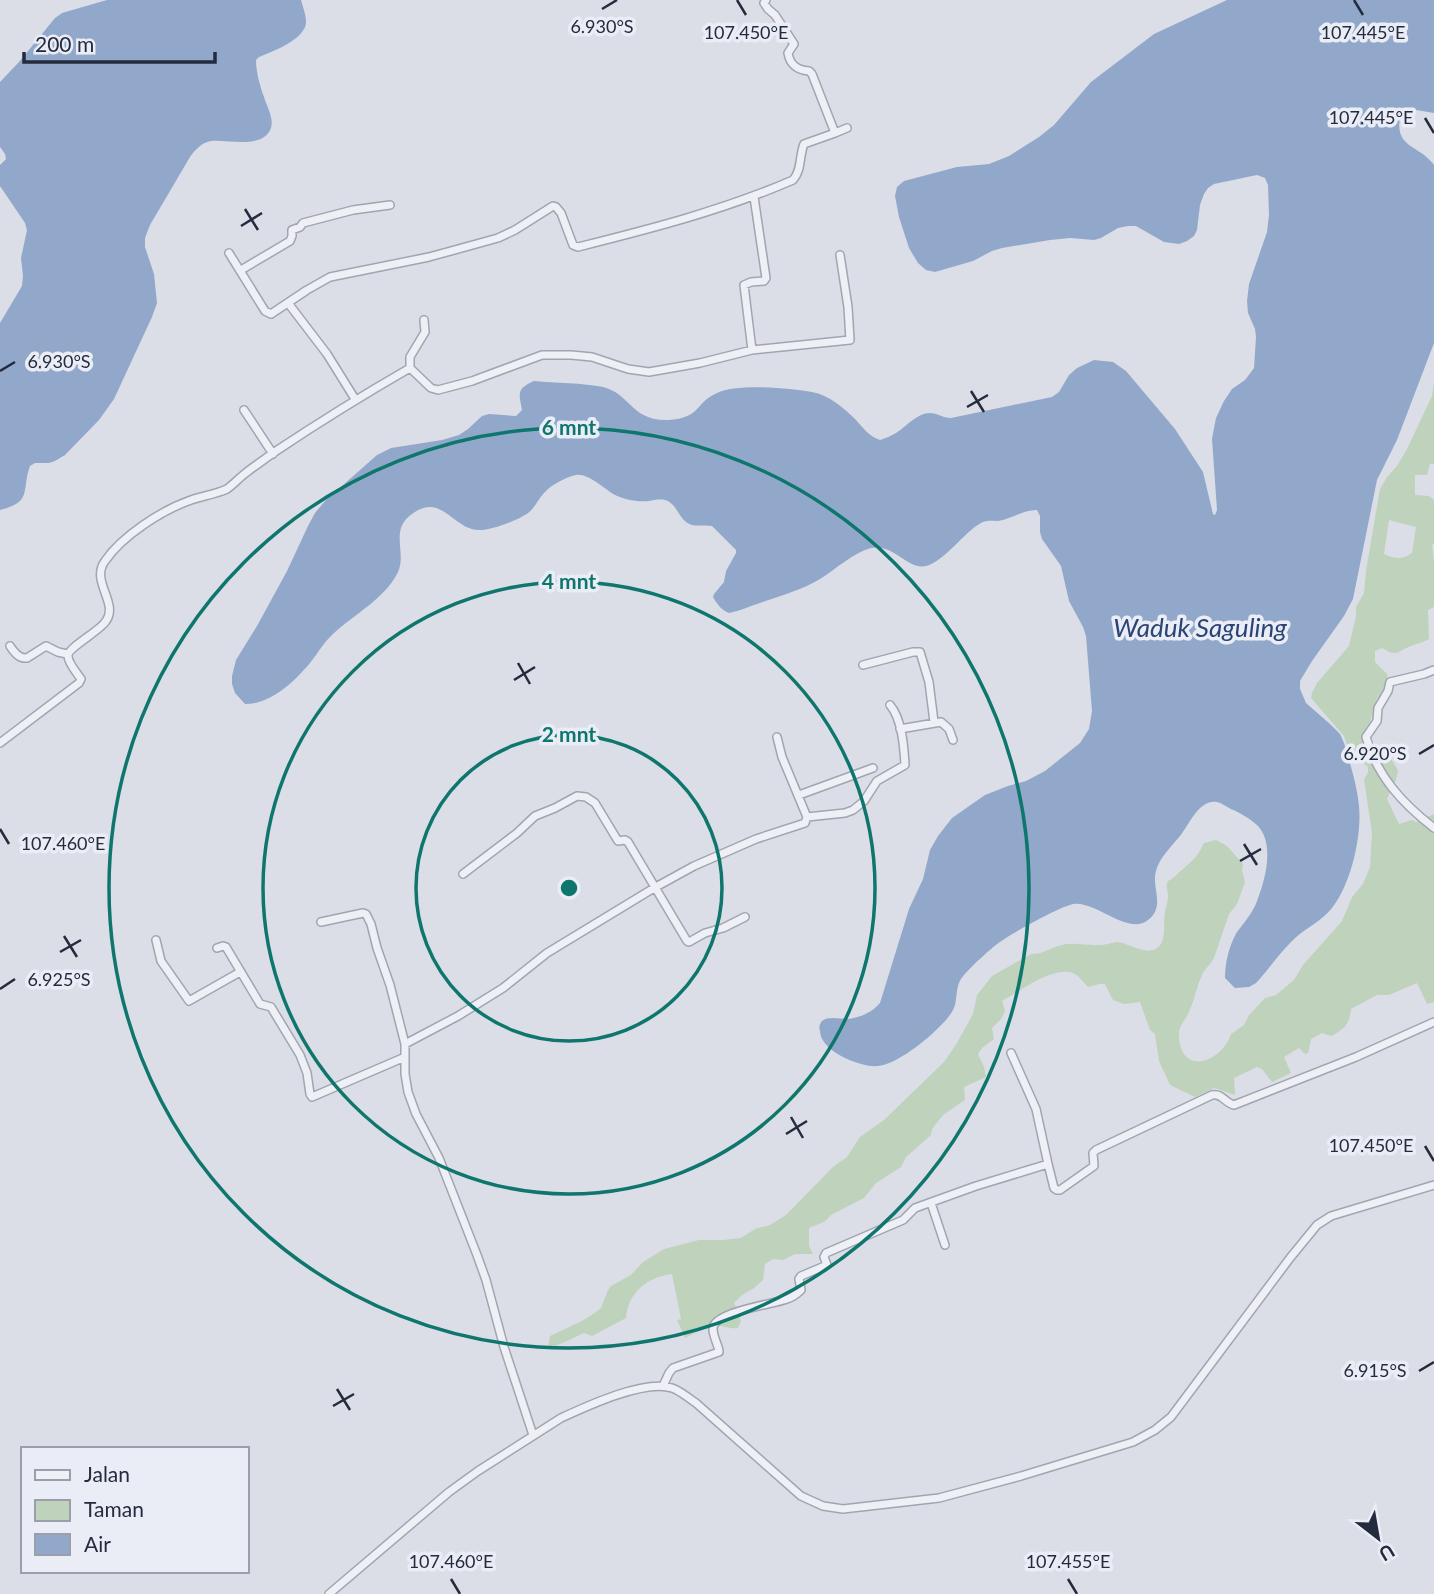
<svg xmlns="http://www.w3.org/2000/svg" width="1434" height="1594" viewBox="0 0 1434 1594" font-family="Lato,sans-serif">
	<rect width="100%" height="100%" fill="#dbdee7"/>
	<!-- green -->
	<path fill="#bfd2bb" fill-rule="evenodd" d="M1434 382V464H1430L1427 475H1415V495L1429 496 1434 500V544L1432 545 1434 561V607L1428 610 1429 639C1422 643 1418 643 1411 646 1397 651 1398 658 1382 648L1375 651V662L1387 674 1390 694 1377 698 1370 722 1362 735 1364 747 1384 748 1398 770 1396 780 1387 799 1399 824 1412 820 1416 822 1434 814V1002L1427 1004 1417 983 1389 995H1377L1351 1009C1349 1025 1345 1029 1331 1036L1322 1033 1311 1039 1308 1053 1305 1054 1299 1048 1284 1057 1291 1073 1272 1082 1262 1069 1257 1067 1234 1078 1235 1095 1214 1088 1195 1097 1170 1085 1159 1061 1155 1034 1150 1030 1140 1002 1124 1004 1113 1000 1105 984H1099L1088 987C1083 982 1077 973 1070 972 1048 969 1020 991 1002 1001L1005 1011 1001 1019 992 1028 994 1039 982 1048 978 1054 984 1067 986 1077 964 1087 965 1100 943 1115 932 1129 931 1135 906 1157 901 1167 876 1183 864 1198 831 1215 824 1222 809 1228V1246L813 1254H795L783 1260 773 1259 765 1264 763 1280 754 1288 742 1295 734 1303 741 1321 738 1328C730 1329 728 1327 720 1326 709 1325 695 1333 685 1338L677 1320 681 1319 672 1274C647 1277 628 1293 626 1318L592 1336 584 1333C574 1337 557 1347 548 1348L550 1336 582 1321 596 1312 601 1308 608 1290 611 1286 631 1275 643 1262 664 1249 699 1240H723L741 1238 755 1229 770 1225 786 1215 833 1167 847 1157 860 1137 884 1120 944 1062 957 1043 973 1014 977 995 992 976 1031 954C1042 955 1051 947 1062 945 1075 942 1087 946 1100 945 1105 945 1110 943 1116 942 1129 942 1150 960 1161 944 1166 935 1163 922 1165 912 1166 906 1168 902 1168 896 1168 889 1165 888 1168 881 1175 878 1176 874 1182 870 1194 859 1196 859 1204 843L1216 840 1227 846 1243 864 1242 870 1245 882 1237 904 1229 914 1214 958C1211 964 1205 968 1202 975 1196 988 1194 1003 1187 1016 1183 1023 1178 1028 1179 1036 1181 1078 1223 1061 1231 1034L1244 1025 1249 1015 1265 998 1276 995 1294 980 1303 965 1342 921 1352 897 1363 884 1370 867 1372 833 1364 779 1368 773V767L1363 762 1350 754 1344 736 1311 698 1312 693 1317 683 1349 646 1356 616V607L1364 593 1366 571 1380 489 1387 477 1397 466 1407 449 1432 396ZM1389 520 1416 527 1412 553C1402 560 1395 559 1384 554Z"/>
	<!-- water -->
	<path fill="#92a8cb" d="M107 0H301C303 7 306 15 306 22 306 39 272 52 259 57L256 60C256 72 260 86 264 97 267 107 274 118 271 128 263 150 227 139 211 141 201 143 195 150 190 157L150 225 145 238V247L154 274 157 303 152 317 114 399 99 420 65 455 55 461 49 463H35L30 466C21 491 33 502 0 510V323L22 286 23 276 21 258 27 230 25 223 0 186V165L6 159 5 154 0 147V82L19 62 55 18 62 13Z
		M1227 0H1434V113L1410 109 1401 114C1392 148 1420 145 1434 165V343L1397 440 1377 480 1353 599 1344 616 1312 661 1300 681V689L1306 703 1330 724 1340 734 1344 743C1350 763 1357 785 1359 806 1362 836 1351 884 1332 908 1320 923 1303 929 1291 942 1278 955 1268 970 1256 983L1249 987 1235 988 1225 978C1225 962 1229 946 1237 932 1243 924 1250 916 1255 906 1264 884 1276 846 1258 826 1251 819 1240 813 1231 809 1227 807 1222 803 1217 802 1199 799 1189 825 1180 836 1172 846 1159 858 1156 871 1151 888 1166 906 1148 920 1128 936 1096 901 1074 904 1063 905 1014 932 1003 940 993 946 967 970 961 979 956 987 957 997 955 1005 952 1016 940 1026 932 1034 921 1044 894 1065 878 1066 861 1068 820 1051 820 1031 819 1027 819 1025 822 1021 828 1016 840 1019 848 1019 861 1017 871 1013 880 1003L909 909 923 879 930 850 938 836 952 818 985 795 1008 786 1026 781 1045 771 1080 743 1089 729 1092 711 1086 636 1083 627 1069 601 1061 566 1042 539 1040 532V516L1037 510C1023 510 1011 519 998 521 992 521 987 520 981 523 964 532 944 562 926 566 907 570 894 543 871 548 853 553 836 569 820 579 802 590 780 596 760 603 750 606 740 611 729 613 721 610 717 604 713 597L714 594 724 582 726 571 736 553V550L712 526C704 524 693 528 686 522 678 516 676 503 665 500 660 499 653 500 649 501 636 502 625 500 613 494 604 488 587 473 576 475 566 477 551 485 544 493 538 499 535 508 528 513 519 520 489 531 478 530 453 529 441 492 412 514 389 530 407 552 398 572 386 598 353 615 333 634 324 642 318 653 310 663 294 682 271 704 245 704L235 693 232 684V676L236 660 257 626 287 571 308 526 315 513 325 501 377 455 391 448 442 440 459 435 468 429 482 416 489 414 516 416 522 410C519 393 516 389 534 381 555 383 584 383 603 387 631 394 631 421 668 420 702 418 694 403 717 393 737 383 790 388 812 392 829 395 844 408 856 420 863 428 870 437 880 440 886 438 891 436 896 433 906 427 917 413 930 413 937 413 943 418 951 418L1052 397 1059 392 1069 375 1077 368 1094 360 1113 362 1126 371 1175 429 1203 472 1213 514 1215 515 1217 510 1212 439 1216 418 1224 401 1232 389 1245 380 1254 368 1256 337 1255 329 1248 313 1247 301 1249 284 1267 232 1269 215 1268 185 1265 178 1257 175 1214 184 1208 188 1204 194 1200 205 1197 230 1194 236 1187 241 1179 244 1164 242 1136 226H1128L1118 228 1101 238 1094 240 1070 238 1050 240 1002 248 992 251 973 261 935 272 926 270 918 263 909 248 899 217 895 196 897 187 904 181 957 167 989 164 1009 156 1039 137 1054 125 1091 82 1154 34Z"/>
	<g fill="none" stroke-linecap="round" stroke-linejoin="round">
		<!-- minor casing -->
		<g stroke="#a0a5b1" stroke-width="10">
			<path id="minor" d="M835 133 847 128
				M229 253 265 311 271 314 307 290 330 277 429 257 498 238 515 230 553 206 556 207 561 213 573 245 578 247C650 229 724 210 793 180 802 170 799 156 804 144L835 133 812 74 809 71C797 70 790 65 788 53L794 44 775 15 768 9 764 3 766 0
				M241 270 290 241 292 236V230L300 227 303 223 353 210 390 205
				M288 303 327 354 355 399
				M752 350 744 285 751 282 764 281 766 278 754 197
				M410 368 431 388 438 390 472 381 542 355H571L592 357 628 369 649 372 700 363 752 350 850 340 848 307 840 255
				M410 368V357L425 332 424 320
				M244 410 273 454
				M10 646C14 652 19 659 27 658L46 646 58 652 67 654
				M863 665 913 652H920L929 682 934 722
				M1434 670 1424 674 1390 682 1388 691 1378 708 1377 721 1366 737C1377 776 1402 803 1434 828
				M900 729 941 722 949 729 953 740
				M0 743 79 683 81 679C77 673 68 663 68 656 67 648 100 631 106 621 119 603 90 581 105 561 122 536 162 510 191 500 203 496 216 494 227 489 234 484 240 477 247 472 256 465 265 459 273 453 318 423 363 395 410 368
				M799 795 873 768
				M807 817 845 813 853 810 864 801 877 781 905 765C904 747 902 719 890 705
				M463 874 517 833 535 816 555 808 577 796 586 797 595 803 618 841 625 840 628 842 687 941 689 942 705 933 723 928 745 917
				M321 922 363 913 366 914 371 924 377 948 390 985 405 1044
				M156 940 161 961 189 1001 240 972
				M217 948 223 946 226 947 260 1004 271 1007 300 1055 307 1073 310 1094 312 1097 405 1057
				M1011 1053 1036 1109 1048 1164
				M931 1203 945 1245
				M663 1386 669 1373 673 1368 719 1352V1351C718 1345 713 1336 713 1329 712 1312 774 1304 787 1299 793 1297 797 1294 801 1290L799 1279 801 1276 827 1265 824 1257 826 1253 903 1220 915 1208 976 1186 1048 1164 1054 1188 1057 1190H1060L1094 1166 1093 1153 1096 1150 1212 1095C1222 1093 1225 1103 1234 1105L1356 1057 1434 1022
				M533 1435 504 1347 486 1280 477 1255 439 1158 416 1114 408 1092 405 1074V1044L458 1016 503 988 547 953 654 888 694 866 717 856 756 839 805 823 807 817 782 757 777 737
				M329 1594 449 1492 478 1471 561 1418C587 1406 645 1379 672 1388 681 1391 688 1398 696 1403L801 1496 823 1506 843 1509 939 1498 1021 1476 1133 1442 1155 1430 1171 1417 1290 1258 1317 1225 1331 1216 1434 1185"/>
		</g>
		<!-- minor -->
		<use href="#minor" stroke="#eef0f5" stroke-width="7"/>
	</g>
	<!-- ticks -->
	<path fill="none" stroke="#242b3e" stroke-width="2.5" d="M737 0 746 15M1354 0 1363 15M602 9 617 0M1425 118 1434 133M245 209 258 230M241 226 262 213M0 371 15 362M971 391 984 412M967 407 988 395M518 663 530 684M514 680 535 667M1419 754 1434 745M0 829 9 844M1244 844 1257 865M1240 861 1261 849M64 936 77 957M60 952 81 940M0 989 15 979M791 1117 803 1138M786 1134 807 1121M1425 1146 1434 1161M1419 1371 1434 1362M337 1389 350 1410M333 1406 354 1394M451 1579 460 1594M1068 1579 1077 1594"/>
	<!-- distance rings -->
	<g fill="none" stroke="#0f766e" stroke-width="3.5">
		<circle cx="569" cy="888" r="153"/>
		<circle cx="569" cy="888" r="306"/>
		<circle cx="569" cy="888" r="460"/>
	</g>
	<g text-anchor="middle" stroke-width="7" stroke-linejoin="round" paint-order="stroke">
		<!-- water labels -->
		<g font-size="26" font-style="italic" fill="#2a4475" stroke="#eaedf5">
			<text x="1200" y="637">Waduk Saguling</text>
		</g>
	</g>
	<g font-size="18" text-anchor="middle" fill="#242b3e" stroke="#eaedf5" stroke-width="7" stroke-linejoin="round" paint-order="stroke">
		<text x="602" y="33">6.930°S</text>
		<text x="746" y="39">107.450°E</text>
		<text x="1363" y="39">107.445°E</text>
		<text x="1371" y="124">107.445°E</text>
		<text x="59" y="368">6.930°S</text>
		<text x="1375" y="760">6.920°S</text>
		<text x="63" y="850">107.460°E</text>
		<text x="59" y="986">6.925°S</text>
		<text x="1371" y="1152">107.450°E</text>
		<text x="1375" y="1377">6.915°S</text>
		<text x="451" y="1568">107.460°E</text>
		<text x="1068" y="1568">107.455°E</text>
	</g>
	<circle cx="569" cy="888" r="10" fill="#0f766e" stroke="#eaedf5" stroke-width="3.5"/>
	<g font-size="21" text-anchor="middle" font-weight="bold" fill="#0f766e" stroke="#eaedf5" stroke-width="7" stroke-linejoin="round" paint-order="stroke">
		<text x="569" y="435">6 mnt</text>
		<text x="569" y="589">4 mnt</text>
		<text x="569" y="742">2 mnt</text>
	</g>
	<!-- legend -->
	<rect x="21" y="1447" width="228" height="126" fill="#eaedf5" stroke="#9b9fac" stroke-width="2"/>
	<rect x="35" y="1470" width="35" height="10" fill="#eef0f5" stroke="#9b9fac" stroke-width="2"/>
	<text x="84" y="1482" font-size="21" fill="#242b3e">Jalan</text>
	<rect x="35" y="1500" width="35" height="21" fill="#bfd2bb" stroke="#9b9fac" stroke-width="2"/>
	<text x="84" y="1517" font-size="21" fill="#242b3e">Taman</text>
	<rect x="35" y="1534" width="35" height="21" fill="#92a8cb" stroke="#9b9fac" stroke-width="2"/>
	<text x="84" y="1552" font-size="21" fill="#242b3e">Air</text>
	<!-- north arrow -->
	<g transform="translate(1378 1538) rotate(149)" stroke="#eaedf5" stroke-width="5" paint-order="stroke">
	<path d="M0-5L12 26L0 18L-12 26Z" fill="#242b3e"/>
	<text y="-10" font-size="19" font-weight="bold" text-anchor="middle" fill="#242b3e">U</text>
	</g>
	<!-- scale -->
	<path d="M24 52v10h191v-10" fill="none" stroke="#242b3e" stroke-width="3.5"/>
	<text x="35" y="52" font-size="21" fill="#242b3e" stroke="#eaedf5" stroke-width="5" paint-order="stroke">200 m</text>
</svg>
